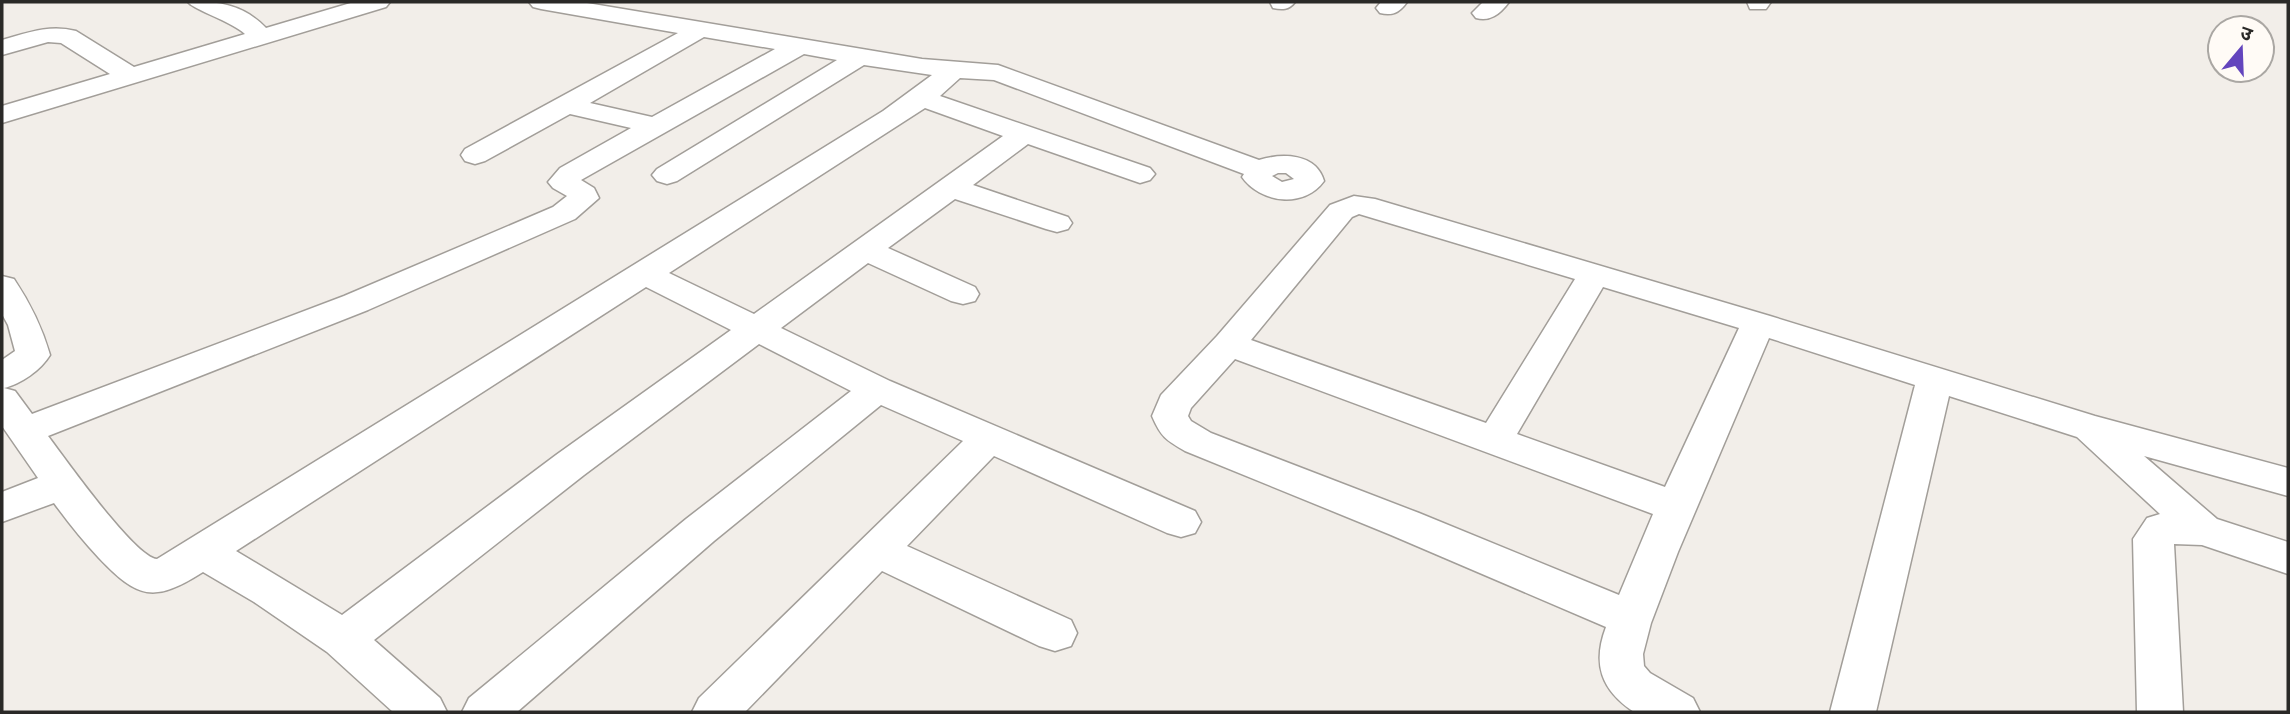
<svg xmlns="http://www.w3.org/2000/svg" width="2290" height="714" viewBox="0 0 2290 714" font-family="Karla,'Noto Sans Devanagari',sans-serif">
	<rect width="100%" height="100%" fill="#f2eee9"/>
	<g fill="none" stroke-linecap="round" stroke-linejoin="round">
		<!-- minor casing -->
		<g stroke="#a29e99" stroke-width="3">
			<path id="minor" d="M188 2C219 1 244 5 266 28L354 2H390L386 7 2 123V106L110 74 61 43 48 42 2 55V40C27 33 49 24 76 31L134 67 245 34C231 21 194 10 188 2Z
				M529 2H581L922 59 998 65 1259 160C1282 153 1316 153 1324 181 1304 209 1260 203 1242 177L1244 174 994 80 960 78 940 96 1150 168 1155 174 1150 180 1140 183 1028 144 973 185 1068 217 1072 223 1068 229 1057 232 1046 229 955 199 888 248 975 287 979 294 975 301 963 304 951 301 868 263 781 328 890 381 1195 511 1201 522 1195 533 1181 537 1167 533 994 456 907 546 1071 620 1077 633 1071 646 1055 651 1039 646 882 571 745 712H692L699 698 963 441 881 405 714 541 517 712H462L469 698 686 519 851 391 759 344 584 475 374 640 440 698 447 712H393L327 652 254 602 203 572C154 603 138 599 99 558 83 541 68 522 54 503L2 522V492L38 478 2 426V360L15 351 8 325 2 314V276L14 279C30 303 42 327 50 355 41 370 21 384 4 388L15 391 32 414 344 296 553 207 567 196 553 188 548 182 560 168 631 128 570 114 485 161 475 164 465 161 461 155 465 149 678 33 541 9 533 7ZM704 37 775 49 652 117 590 103ZM804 54 837 60 657 169 652 175 657 181 667 184 677 181 864 65 932 75 883 111 157 559C135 558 64 457 48 436L368 310 575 219 599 198 594 188 581 180ZM925 108 1003 136 754 314 669 273ZM1278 173H1286L1294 179 1282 182 1272 176ZM646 287 731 330 556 455 342 615 236 551Z
				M1270 2H1295C1289 10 1282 10 1273 8Z
				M1381 2H1407C1399 13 1392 16 1380 13L1376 8Z
				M1483 2H1509C1500 14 1490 22 1476 18L1472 13Z
				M1747 2H1771L1766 9H1750Z
				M1354 196 1375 199 1770 316 2095 416 2288 468V496L2144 456 2217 519 2288 542V574L2202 545 2174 544 2183 712H2137L2133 539 2147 518 2160 514 2077 437 1949 396 1876 712H1830L1915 385 1769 338 1678 552 1651 623 1643 654 1644 666 1650 673 1693 698 1700 712H1634C1601 690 1592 664 1606 627L1391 535 1185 451C1166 440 1161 437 1152 416L1161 395 1217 336 1330 205ZM1359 214 1575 279 1486 423 1251 340 1352 217ZM1603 287 1739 328 1665 487 1517 434ZM1235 359 1653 514 1619 595 1419 513 1211 433 1191 421 1188 416 1191 408Z"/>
		</g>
		<!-- minor -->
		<use href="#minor" fill="#fff" fill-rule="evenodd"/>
	</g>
	<!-- border -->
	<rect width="2290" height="714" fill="none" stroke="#2a2927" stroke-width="7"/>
	<!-- north arrow -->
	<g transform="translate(2241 49) rotate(19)"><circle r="33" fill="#fffbf6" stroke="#aaa7a3" stroke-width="2"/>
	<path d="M0-5L12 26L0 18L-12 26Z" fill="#6345bd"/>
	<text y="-10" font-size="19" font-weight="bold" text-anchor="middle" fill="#2a2927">उ</text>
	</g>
</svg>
